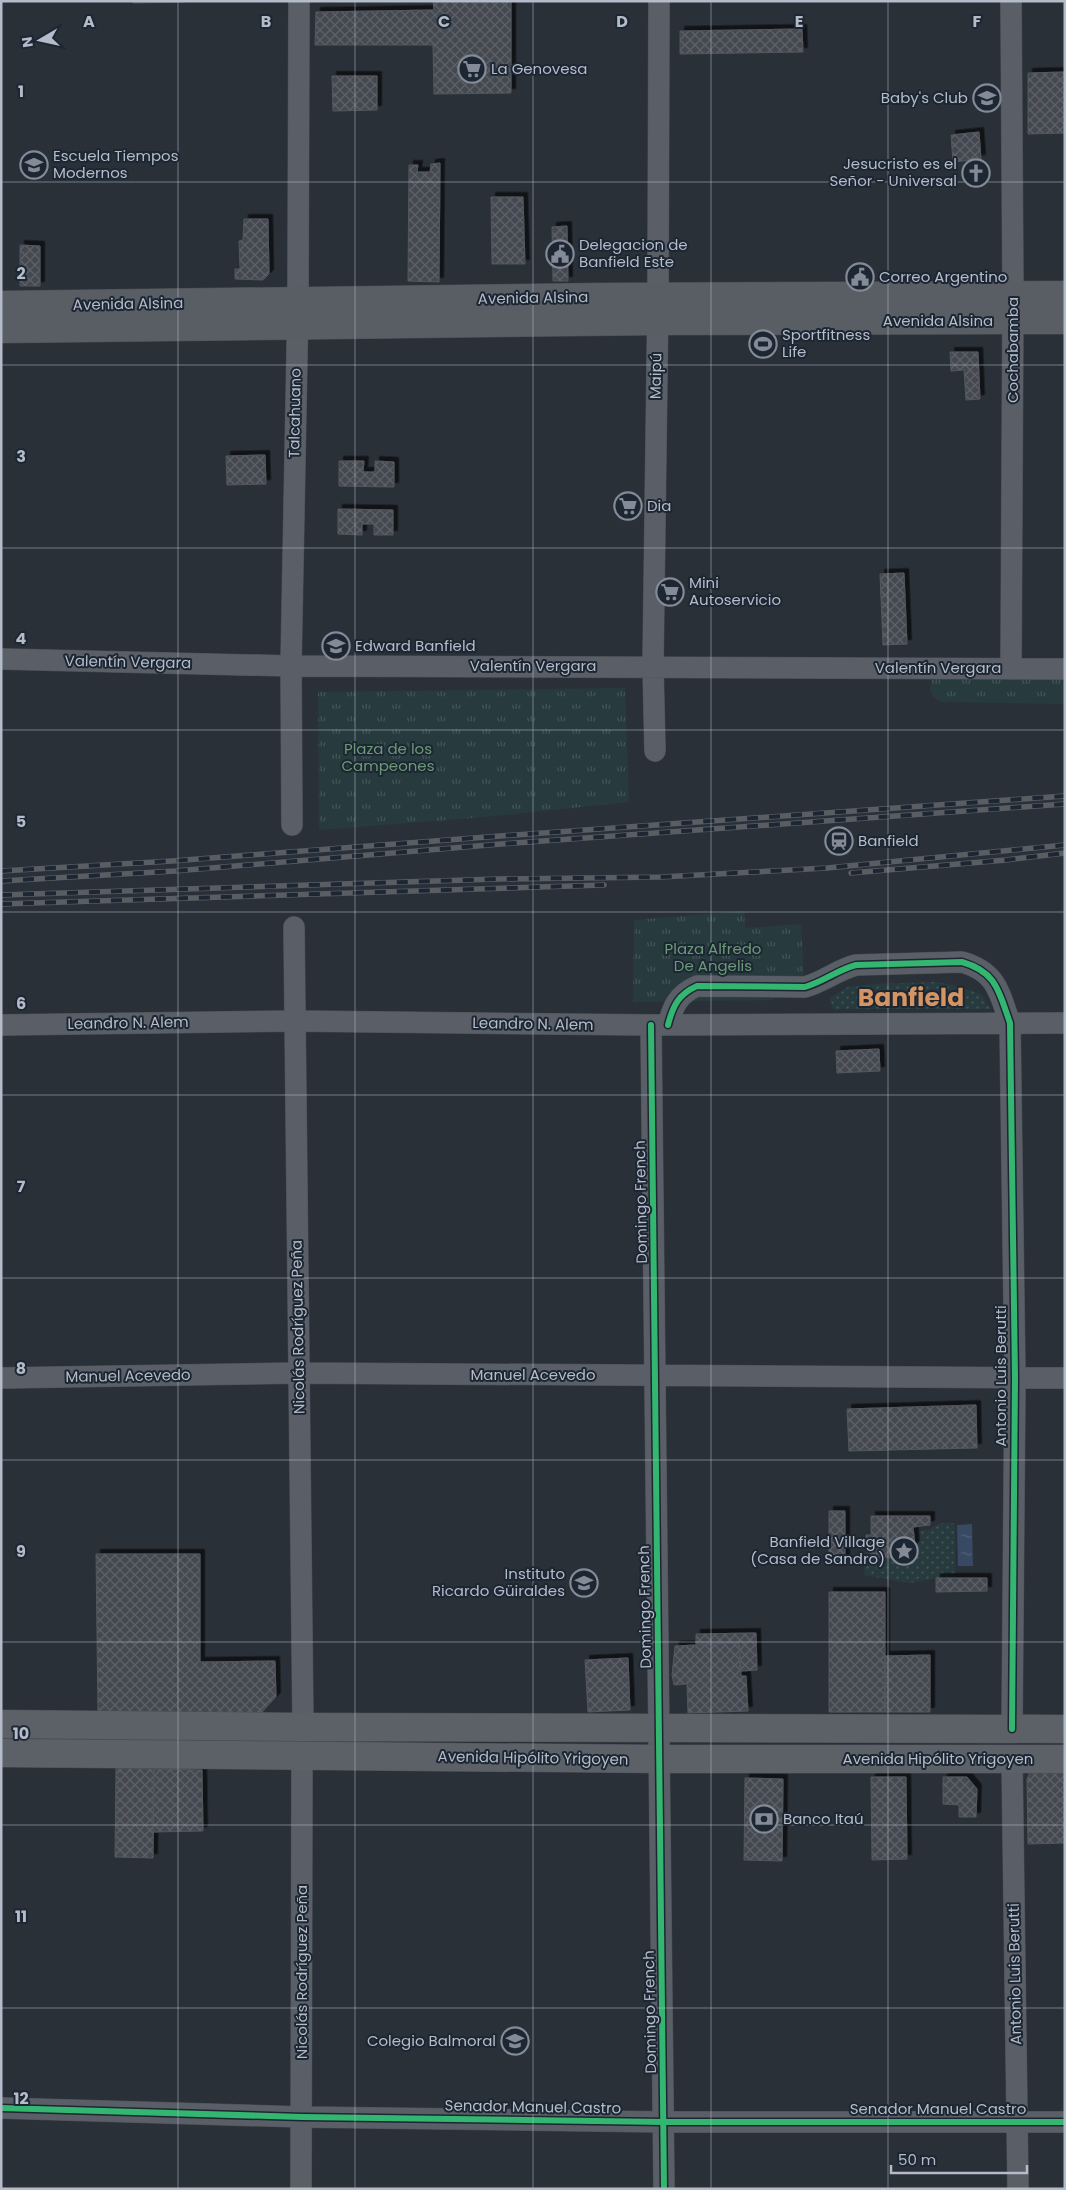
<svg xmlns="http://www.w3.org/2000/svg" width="1066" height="2190" viewBox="0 0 1066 2190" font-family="Poppins,sans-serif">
	<defs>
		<pattern id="grass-dots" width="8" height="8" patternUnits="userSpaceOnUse" patternTransform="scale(1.25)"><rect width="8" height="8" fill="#273a3e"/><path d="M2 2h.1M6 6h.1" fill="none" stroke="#445559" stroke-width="1.8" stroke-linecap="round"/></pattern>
		<pattern id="park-tufts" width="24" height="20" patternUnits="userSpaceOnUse" patternTransform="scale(1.25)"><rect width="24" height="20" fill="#273a3e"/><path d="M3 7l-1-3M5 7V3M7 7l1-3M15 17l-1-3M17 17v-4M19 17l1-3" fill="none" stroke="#445559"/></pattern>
		<pattern id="water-ripples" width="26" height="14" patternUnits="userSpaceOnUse" patternTransform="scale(1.25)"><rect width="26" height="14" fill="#384963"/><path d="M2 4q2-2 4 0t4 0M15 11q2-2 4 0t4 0" fill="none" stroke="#526178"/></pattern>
		<pattern id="building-cross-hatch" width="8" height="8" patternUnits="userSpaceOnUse" patternTransform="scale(1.25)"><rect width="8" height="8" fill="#444950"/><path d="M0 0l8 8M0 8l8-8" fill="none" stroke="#5d6168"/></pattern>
		<filter id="shadow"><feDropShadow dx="4.5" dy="-4.5" stdDeviation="0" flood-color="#0009"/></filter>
	</defs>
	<rect width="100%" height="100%" fill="#2a3038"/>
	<!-- grass -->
	<path fill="url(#grass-dots)" d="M935 982 954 985 981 994 991 1009H833L829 998 848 987 874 984Z
		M940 1523H955V1568L957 1578H936L910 1583 864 1575 866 1546C876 1566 905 1559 918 1547V1531L928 1530Z"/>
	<!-- park -->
	<path fill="url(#park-tufts)" d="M937 676 1065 678V704L941 702 933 697 930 689 931 680Z
		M625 688 629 802 486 817 319 830 318 692Z
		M744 911 745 928 801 924 804 980 773 1000 633 1002 634 920Z"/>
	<!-- water -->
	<path fill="url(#water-ripples)" d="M972 1524 973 1566H958L957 1525Z"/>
	<!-- building -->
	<path fill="url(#building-cross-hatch)" stroke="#52575f" filter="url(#shadow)" d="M133 1H185V2L133 3Z
		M433 1H511V93L434 94 433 45H315L316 12 434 10Z
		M802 29 803 52 680 54V31Z
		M1065 72V133L1028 134V73Z
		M332 76H377V110L333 111Z
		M979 132 981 159 953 162 951 135Z
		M440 163 439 282 408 281 409 165H418L417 172H430L431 164Z
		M491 197H523L525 264H492Z
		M244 219H268L269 274 263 280 235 279V269H240L239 241 243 240Z
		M567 226 568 281H553L552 227Z
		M20 245 40 246V286H20Z
		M950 352H978L980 399 966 400 964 370 951 371Z
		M265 455 266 484 227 485 226 456Z
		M339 461H364L363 472H375V461L394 462V487L339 486Z
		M338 509 393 510V535H374V524H362V535L338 534Z
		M904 573 907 644 883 645 880 574Z
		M879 1049 880 1071 837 1073 836 1051Z
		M976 1405 977 1448 849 1451 847 1409Z
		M829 1511H845V1561H829Z
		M871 1516H930V1525L913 1527 915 1545 910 1551 905 1554H895V1558L875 1557 870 1553 866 1546V1535H871Z
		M96 1554H200V1662L275 1661 276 1697 261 1713 98 1714Z
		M936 1578H987V1591L936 1592Z
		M829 1592H885V1712H829Z
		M756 1633 757 1670 740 1671 739 1643 696 1644V1634Z
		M739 1643 741 1676H746L748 1711 688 1713 687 1684 674 1685 672 1675 675 1646Z
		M930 1655V1712H885V1656Z
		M628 1658 630 1710 588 1712 585 1660Z
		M1065 1767V1843L1028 1844 1027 1779 1032 1768Z
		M116 1768 154 1769 153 1858 115 1857Z
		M154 1769 202 1770 203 1831 153 1832Z
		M871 1777H906L907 1859 872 1860Z
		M943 1777H967L977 1789 976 1817H959V1805L943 1804Z
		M745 1778 783 1779 782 1861 744 1860Z"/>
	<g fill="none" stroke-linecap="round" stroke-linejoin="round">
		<!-- street casing -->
		<g stroke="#484c53" stroke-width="22">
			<path id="street" d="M1011 1 1013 295 1011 669
				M1 659 291 666 1065 669
				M655 751 653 666 658 297 659 1
				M292 825 291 666 298 301 299 1
				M294 927 303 1727
				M1 1025 294 1021 651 1025 1065 1023
				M651 1025 664 2189
				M668 1025C673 1005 679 994 697 986L805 987C825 981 837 970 856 965L962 962C997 972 999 992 1010 1023L1015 1378 1012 1729
				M1 1378 299 1373 1065 1378
				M1012 1759 1018 2189
				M1 2108 302 2117 664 2122H1065
				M301 2189 302 1756"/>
		</g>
		<!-- secondary casing -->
		<g stroke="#484c53" stroke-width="29">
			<path id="secondary" d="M1 305 602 297 1065 295
				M1 329 657 321 1065 320"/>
		</g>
		<!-- primary casing -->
		<g stroke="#484c55" stroke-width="29">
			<path id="primary" d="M1 1724 303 1727 1065 1729
				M1 1753 660 1759H1065"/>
		</g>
		<!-- street -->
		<use href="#street" stroke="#5a5e66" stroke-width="21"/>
		<!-- secondary -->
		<use href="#secondary" stroke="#595d64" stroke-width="28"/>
		<!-- primary -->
		<use href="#primary" stroke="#5c6168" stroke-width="28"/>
		<!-- rail casing -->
		<g stroke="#595d64" stroke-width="5.5">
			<path id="rail" d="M1 871 172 861 500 836 1065 796
				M851 873 1006 860 1065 853
				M1 881 175 871 501 844 1065 804
				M1 895 498 879 661 877 827 868 1065 845
				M1 904 604 885"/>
		</g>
		<!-- rail -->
		<use href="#rail" stroke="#1d2633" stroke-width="4" stroke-dasharray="11" stroke-linecap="butt"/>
		<!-- cycleway casing -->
		<g stroke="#1d2633" stroke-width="9">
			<path id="cycleway" d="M651 1025 664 2189
				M668 1025C673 1005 679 994 697 986L805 987C825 981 837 970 856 965L962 962C997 972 999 992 1010 1023L1015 1378 1012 1729
				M1 2108 302 2117 664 2122H1065"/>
		</g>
		<!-- cycleway -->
		<use href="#cycleway" stroke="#33b770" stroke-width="6"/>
	</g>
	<!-- grid -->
	<path fill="none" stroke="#b4bcc9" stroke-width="1" stroke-opacity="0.55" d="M178 1V2189M355 1V2189M533 1V2189M711 1V2189M888 1V2189M1 182H1065M1 365H1065M1 548H1065M1 730H1065M1 912H1065M1 1095H1065M1 1278H1065M1 1460H1065M1 1642H1065M1 1825H1065M1 2008H1065"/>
	<!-- icons -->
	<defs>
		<g id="supermarket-ring" transform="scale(1.4375)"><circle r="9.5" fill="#1d2633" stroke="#848b96" stroke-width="1.5"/><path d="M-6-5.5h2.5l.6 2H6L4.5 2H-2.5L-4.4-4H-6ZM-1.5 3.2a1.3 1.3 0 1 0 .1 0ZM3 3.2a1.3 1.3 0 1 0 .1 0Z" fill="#848b96"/></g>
		<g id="school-ring" transform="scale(1.4375)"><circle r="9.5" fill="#1d2633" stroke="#848b96" stroke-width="1.5"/><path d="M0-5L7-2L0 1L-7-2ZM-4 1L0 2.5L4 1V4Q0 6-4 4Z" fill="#848b96"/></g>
		<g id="church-ring" transform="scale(1.4375)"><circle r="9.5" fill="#1d2633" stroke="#848b96" stroke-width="1.5"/><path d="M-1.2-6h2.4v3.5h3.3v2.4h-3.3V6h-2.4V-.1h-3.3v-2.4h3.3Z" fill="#848b96"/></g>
		<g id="civic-ring" transform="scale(1.4375)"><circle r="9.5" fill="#1d2633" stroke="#848b96" stroke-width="1.5"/><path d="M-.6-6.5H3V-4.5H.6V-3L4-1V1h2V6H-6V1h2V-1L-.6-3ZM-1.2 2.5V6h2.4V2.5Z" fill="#848b96"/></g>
		<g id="stadium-ring" transform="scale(1.4375)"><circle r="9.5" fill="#1d2633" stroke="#848b96" stroke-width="1.5"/><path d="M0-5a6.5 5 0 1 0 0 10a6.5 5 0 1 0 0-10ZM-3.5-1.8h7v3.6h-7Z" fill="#848b96"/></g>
		<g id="station-ring" transform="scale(1.4375)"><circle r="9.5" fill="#1d2633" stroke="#848b96" stroke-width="1.5"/><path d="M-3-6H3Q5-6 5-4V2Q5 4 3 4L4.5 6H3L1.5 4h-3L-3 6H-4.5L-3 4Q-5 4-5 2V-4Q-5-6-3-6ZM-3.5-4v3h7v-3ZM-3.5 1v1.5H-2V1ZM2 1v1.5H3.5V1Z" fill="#848b96"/></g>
		<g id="sight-ring" transform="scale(1.4375)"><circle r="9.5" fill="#1d2633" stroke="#848b96" stroke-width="1.5"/><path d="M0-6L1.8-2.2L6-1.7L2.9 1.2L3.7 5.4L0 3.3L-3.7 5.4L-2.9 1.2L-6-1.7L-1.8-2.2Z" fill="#848b96"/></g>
		<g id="bank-ring" transform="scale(1.4375)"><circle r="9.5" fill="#1d2633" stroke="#848b96" stroke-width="1.5"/><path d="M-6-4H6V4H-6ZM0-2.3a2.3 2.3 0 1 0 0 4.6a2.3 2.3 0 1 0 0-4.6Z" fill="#848b96"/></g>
	</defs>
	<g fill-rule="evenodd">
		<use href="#supermarket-ring" x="472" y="69"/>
		<use href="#school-ring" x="987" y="98"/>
		<use href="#school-ring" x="34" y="165"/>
		<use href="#church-ring" x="976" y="173"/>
		<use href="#civic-ring" x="560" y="254"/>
		<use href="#civic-ring" x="860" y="277"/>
		<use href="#stadium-ring" x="763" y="344"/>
		<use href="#supermarket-ring" x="628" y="506"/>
		<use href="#supermarket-ring" x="670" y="592"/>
		<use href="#school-ring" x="336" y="646"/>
		<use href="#station-ring" x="839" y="841"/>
		<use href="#sight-ring" x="904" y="1551"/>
		<use href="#school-ring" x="584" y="1583"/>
		<use href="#bank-ring" x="764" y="1819"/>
		<use href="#school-ring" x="515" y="2041"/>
	</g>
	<g text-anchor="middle" stroke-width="4" stroke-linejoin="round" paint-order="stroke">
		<!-- poi labels -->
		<g font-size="15" fill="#b4bcc9" stroke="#1d2633" text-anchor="start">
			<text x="491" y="74">La Genovesa</text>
			<text x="968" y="103" text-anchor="end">Baby's Club</text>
			<text x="53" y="161">Escuela Tiempos<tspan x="53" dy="17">Modernos</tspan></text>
			<text x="957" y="169" text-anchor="end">Jesucristo es el<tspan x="957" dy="17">Señor - Universal</tspan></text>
			<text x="579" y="250">Delegacion de<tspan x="579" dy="17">Banfield Este</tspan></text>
			<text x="879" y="282">Correo Argentino</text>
			<text x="782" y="340">Sportfitness<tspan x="782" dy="17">Life</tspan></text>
			<text x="647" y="511">Dia</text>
			<text x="689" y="588">Mini<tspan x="689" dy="17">Autoservicio</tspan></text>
			<text x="355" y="651">Edward Banfield</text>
			<text x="858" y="846">Banfield</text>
			<text x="885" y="1547" text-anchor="end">Banfield Village<tspan x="885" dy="17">(Casa de Sandro)</tspan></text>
			<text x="565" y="1579" text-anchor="end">Instituto<tspan x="565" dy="17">Ricardo Güiraldes</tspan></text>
			<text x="783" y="1824">Banco Itaú</text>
			<text x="496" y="2046" text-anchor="end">Colegio Balmoral</text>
		</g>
		<!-- street labels -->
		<g font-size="15" fill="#b4bcc9" stroke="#1d2633">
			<text transform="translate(533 298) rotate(-1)" y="5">Avenida Alsina</text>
			<text transform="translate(128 304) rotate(-1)" y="5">Avenida Alsina</text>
			<text x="938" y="326">Avenida Alsina</text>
			<text transform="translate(1013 350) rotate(-90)" y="5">Cochabamba</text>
			<text transform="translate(656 376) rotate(-89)" y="5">Maipú</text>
			<text transform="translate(295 413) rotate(-89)" y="5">Talcahuano</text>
			<text transform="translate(128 662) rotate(1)" y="5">Valentín Vergara</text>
			<text x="533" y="671">Valentín Vergara</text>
			<text x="938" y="673">Valentín Vergara</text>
			<text transform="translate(128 1023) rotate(-1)" y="5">Leandro N. Alem</text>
			<text transform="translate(533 1024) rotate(1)" y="5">Leandro N. Alem</text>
			<text transform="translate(641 1202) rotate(-91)" y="5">Domingo French</text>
			<text transform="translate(298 1327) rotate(-91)" y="5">Nicolás Rodríguez Peña</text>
			<text x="533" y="1380">Manuel Acevedo</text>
			<text transform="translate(128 1376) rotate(-1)" y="5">Manuel Acevedo</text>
			<text transform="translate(1001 1376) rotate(-90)" y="5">Antonio Luis Berutti</text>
			<text transform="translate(645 1607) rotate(-91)" y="5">Domingo French</text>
			<text transform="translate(533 1758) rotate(1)" y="5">Avenida Hipólito Yrigoyen</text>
			<text x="938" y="1764">Avenida Hipólito Yrigoyen</text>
			<text transform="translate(302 1972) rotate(-90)" y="5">Nicolás Rodríguez Peña</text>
			<text transform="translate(1015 1974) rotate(-91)" y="5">Antonio Luis Berutti</text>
			<text transform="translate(650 2012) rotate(-91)" y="5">Domingo French</text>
			<text transform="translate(533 2107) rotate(1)" y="5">Senador Manuel Castro</text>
			<text x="938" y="2114">Senador Manuel Castro</text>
		</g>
		<!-- park labels -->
		<g font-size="15" fill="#6b9a76" stroke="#1d2633">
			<text x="388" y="754">Plaza de los<tspan x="388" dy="17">Campeones</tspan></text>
			<text x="713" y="954">Plaza Alfredo<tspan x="713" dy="17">De Angelis</tspan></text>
		</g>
		<!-- town labels -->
		<g font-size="25" font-weight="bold" fill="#d59563" stroke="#1d2633">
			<text x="911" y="1006">Banfield</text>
		</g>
	</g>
	<g font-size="16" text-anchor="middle" font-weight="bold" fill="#b4bcc9" stroke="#1d2633" stroke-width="4" stroke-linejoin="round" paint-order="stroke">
		<text x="89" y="27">A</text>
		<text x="266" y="27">B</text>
		<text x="444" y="27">C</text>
		<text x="622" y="27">D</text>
		<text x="799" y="27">E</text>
		<text x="977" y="27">F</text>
		<text x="21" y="97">1</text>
		<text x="21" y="279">2</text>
		<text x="21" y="462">3</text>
		<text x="21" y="644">4</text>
		<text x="21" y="827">5</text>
		<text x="21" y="1009">6</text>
		<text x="21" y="1192">7</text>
		<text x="21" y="1374">8</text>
		<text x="21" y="1557">9</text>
		<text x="21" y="1739">10</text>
		<text x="21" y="1922">11</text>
		<text x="21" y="2104">12</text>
	</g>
	<!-- border -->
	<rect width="1066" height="2190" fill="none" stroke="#b4bcc9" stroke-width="5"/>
	<!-- north arrow -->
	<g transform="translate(40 40) rotate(261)" stroke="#1d2633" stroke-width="4" paint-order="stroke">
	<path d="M0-4L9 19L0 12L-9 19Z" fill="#b4bcc9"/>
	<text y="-8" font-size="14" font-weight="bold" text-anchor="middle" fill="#b4bcc9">N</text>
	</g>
	<!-- scale -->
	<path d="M891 2165v8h136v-8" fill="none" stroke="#b4bcc9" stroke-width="2.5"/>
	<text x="898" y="2165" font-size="15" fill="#b4bcc9" stroke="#1d2633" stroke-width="4" paint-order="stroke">50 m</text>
</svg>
